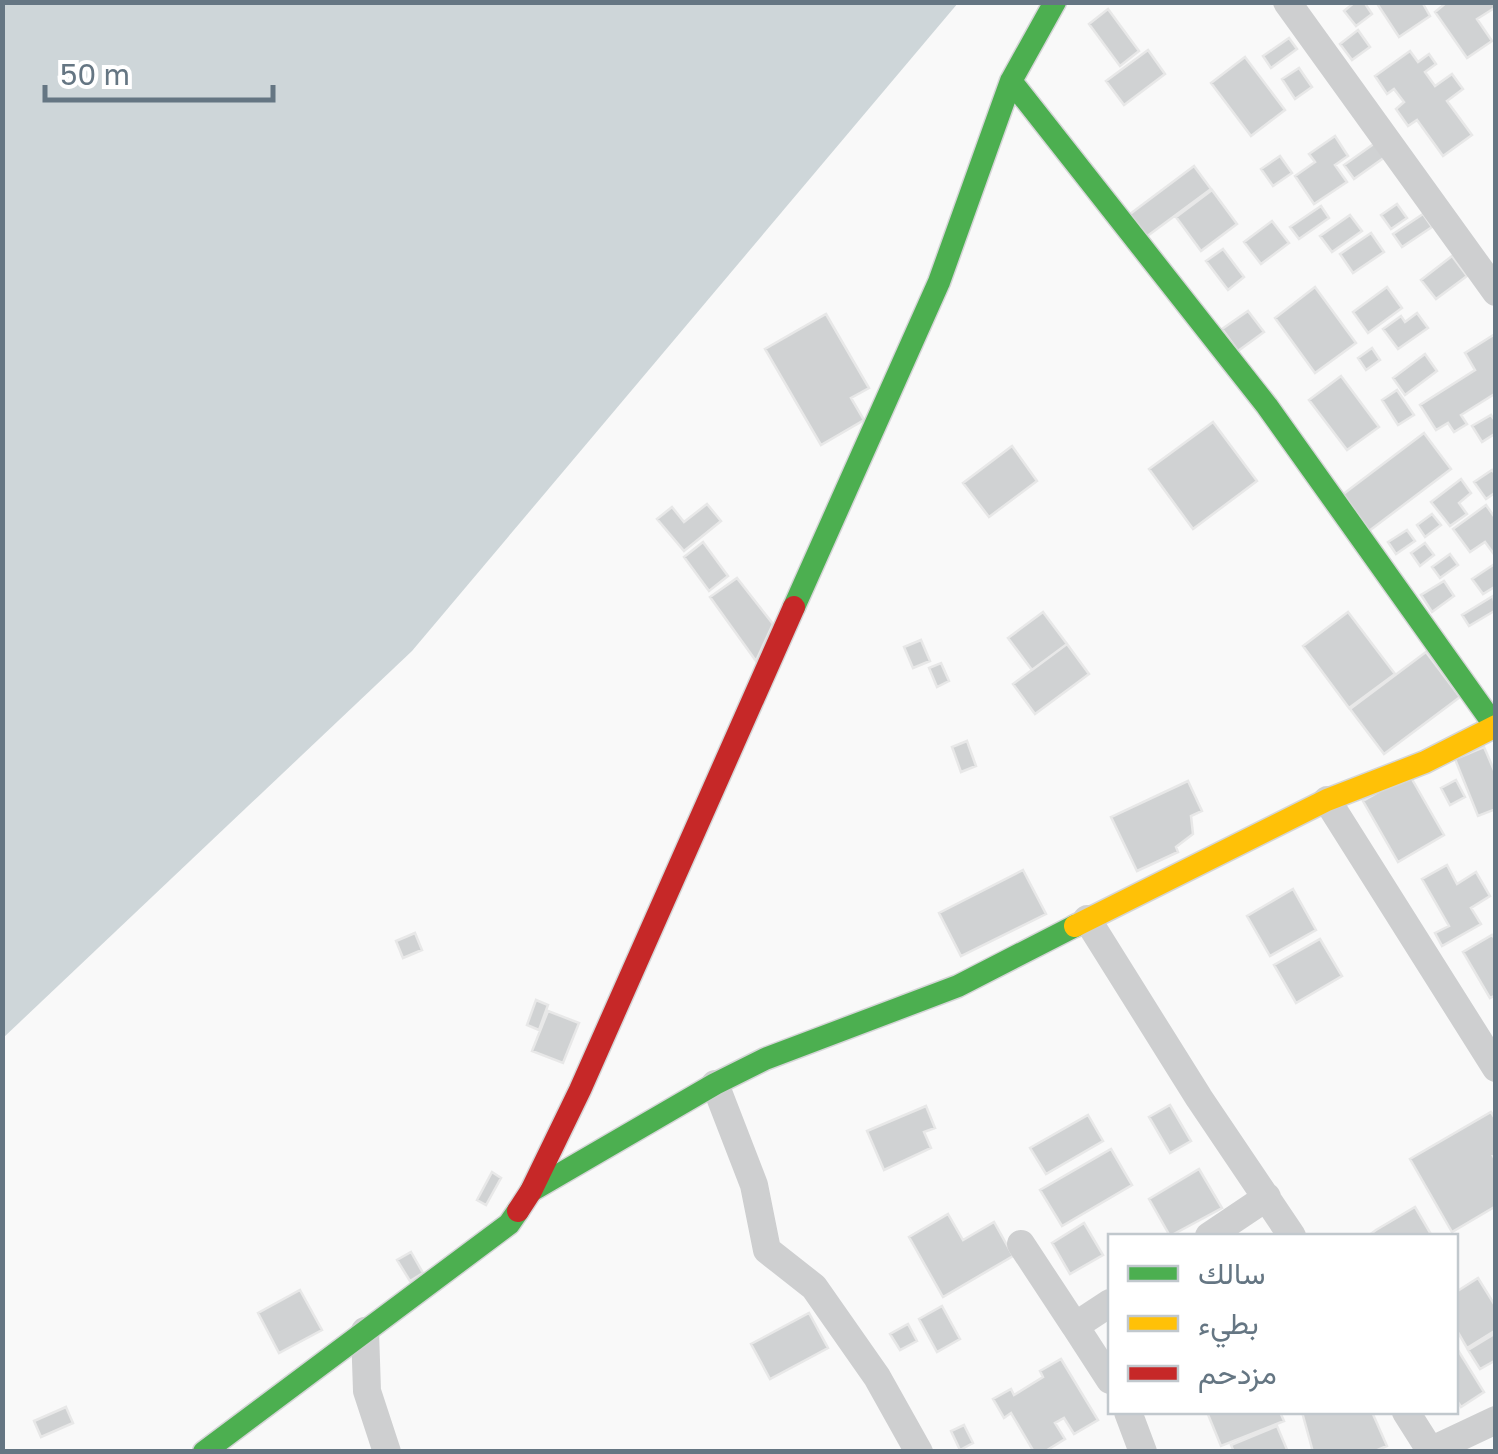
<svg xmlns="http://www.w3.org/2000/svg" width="1498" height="1454" viewBox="0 0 1498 1454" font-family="'Golos Text',Vazirmatn,sans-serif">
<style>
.water{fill:#ced6d9}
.building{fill:#d0d2d3;stroke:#e8e8e8;stroke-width:2.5}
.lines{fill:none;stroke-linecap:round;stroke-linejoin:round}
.fast-casing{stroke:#d5d6d7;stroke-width:25}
.slow-casing{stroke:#d5d6d7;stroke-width:25}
.jam-casing{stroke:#d5d6d7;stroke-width:25}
.street{stroke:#cecfd0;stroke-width:28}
.fast{stroke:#4caf50;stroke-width:22}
.slow{stroke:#ffc107;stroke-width:22}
.jam{stroke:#c62828;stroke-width:22}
</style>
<rect width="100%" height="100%" fill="#f9f9f9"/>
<path class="water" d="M3,2L958,3L412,651L3,1038Z"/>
<path class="building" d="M1355,2H1364L1372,14L1356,26L1344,11Z
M1376,2H1422L1430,16L1399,37Z
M1447,2H1492L1496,7L1477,19L1492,41L1467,58L1435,12Z
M1108,9L1139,51L1120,66L1089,24Z
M1358,30L1370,47L1352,60L1340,44Z
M1289,38L1297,49L1271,68L1263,56Z
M1148,50L1165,74L1124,105L1106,81Z
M1410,51L1418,62L1429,54L1436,64L1425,72L1435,86L1452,74L1463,89L1447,101L1472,135L1443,156L1417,120L1408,126L1396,109L1404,102L1394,89L1387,94L1375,76Z
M1245,57L1285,110L1251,136L1211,83Z
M1299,68L1312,87L1295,99L1282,79Z
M1335,136L1348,156L1335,165L1347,182L1314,204L1295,176L1315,162L1309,154Z
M1375,143L1385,157L1354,179L1344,165Z
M1280,156L1292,173L1273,186L1261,169Z
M1194,166L1211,189L1142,240L1126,217Z
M1212,190L1237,224L1201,251L1176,217Z
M1397,204L1407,218L1391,229L1381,215Z
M1321,206L1329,218L1299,239L1290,227Z
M1423,214L1432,227L1402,247L1393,234Z
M1350,215L1362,231L1332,252L1320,236Z
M1272,221L1289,243L1261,264L1244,242Z
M1371,233L1384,252L1353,273L1340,254Z
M1223,249L1244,277L1228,290L1206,261Z
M1452,256L1467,276L1436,299L1421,280Z
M1315,287L1356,343L1315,373L1275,318Z
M1387,287L1402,308L1368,333L1353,312Z
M1248,311L1264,332L1238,351L1222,329Z
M1417,313L1428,328L1398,349L1383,329L1401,316L1405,322Z
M826,314L869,388L851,398L864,420L821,445L765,349Z
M1495,334L1496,393L1461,415L1467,424L1454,432L1448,423L1436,430L1420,405L1475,370L1465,353Z
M1372,348L1380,360L1366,370L1358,358Z
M1425,354L1437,371L1405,395L1393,378Z
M1341,376L1379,427L1347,450L1309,400Z
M1397,390L1414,415L1398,425L1382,400Z
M1491,415L1496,422V433L1482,442L1472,426Z
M1213,422L1257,481L1193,529L1149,469Z
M1424,433L1451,469L1369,531L1342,495Z
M1012,446L1037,481L989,517L963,483Z
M1492,470L1496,475V492L1486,499L1474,482Z
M1461,479L1471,493L1459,503L1467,514L1450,526L1431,502Z
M707,504L721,521L684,551L657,519L672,507L684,522Z
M1486,505L1496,519V557L1485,542L1470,552L1453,529Z
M1432,514L1441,525L1425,537L1417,525Z
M1407,530L1415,541L1396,554L1388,542Z
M703,542L728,576L709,591L684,557Z
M1425,543L1434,555L1420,566L1411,553Z
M1450,554L1458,565L1440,578L1432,567Z
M1496,563V586L1483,594L1472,579Z
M737,578L773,624L756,661L710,597Z
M1444,581L1454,596L1432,612L1421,595Z
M1493,596L1496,610L1469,626L1462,615Z
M1043,612L1067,644L1032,670L1008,638Z
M1348,612L1395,674L1349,708L1303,646Z
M921,640L930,661L913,668L904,647Z
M1067,644L1089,674L1035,714L1013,684Z
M1426,652L1460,697L1384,754L1350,709Z
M941,663L949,681L937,687L929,668Z
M967,741L976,766L961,772L952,747Z
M1484,747L1496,775V809L1478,816L1455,759Z
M1409,774L1444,835L1398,862L1363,801Z
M1456,780L1465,797L1450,805L1441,788Z
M1188,781L1202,811L1191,816L1193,834L1176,847L1178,852L1137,871L1111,817Z
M1447,865L1457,884L1476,872L1490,896L1471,908L1481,924L1442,946L1435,933L1449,926L1422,879Z
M1023,870L1046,914L961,956L939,913Z
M1293,889L1316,930L1270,956L1247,916Z
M415,933L422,950L403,958L396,941Z
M1492,935L1496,940V995L1490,998L1463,952Z
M1320,939L1342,976L1296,1003L1274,965Z
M536,1000L548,1005L539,1030L527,1025Z
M548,1011L579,1023L563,1063L532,1051Z
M1170,1105L1191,1141L1170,1153L1149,1117Z
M926,1106L935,1128L924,1132L931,1148L884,1170L867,1131Z
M1491,1112L1496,1120V1155L1493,1156L1496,1161V1206L1452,1232L1410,1159Z
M1088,1115L1103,1141L1046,1174L1030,1148Z
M1111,1149L1132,1185L1062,1226L1040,1190Z
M1199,1169L1222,1208L1170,1236L1149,1199Z
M492,1172L501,1178L486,1205L477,1200Z
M1415,1207L1432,1236H1368L1376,1230Z
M948,1214L963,1240L994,1222L1013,1256L943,1297L909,1237Z
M1084,1223L1103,1255L1070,1274L1052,1243Z
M411,1252L423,1273L410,1281L397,1260Z
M1478,1278L1496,1307V1330L1467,1348L1456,1329V1292Z
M300,1290L322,1330L279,1353L258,1313Z
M942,1306L960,1339L937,1352L919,1319Z
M809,1313L828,1348L770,1379L751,1344Z
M908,1324L917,1341L900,1350L890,1334Z
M1496,1333V1360L1480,1369L1468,1350Z
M1456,1347L1484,1392L1461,1407L1456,1399Z
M1061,1359L1098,1420L1074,1434L1064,1418L1055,1423L1065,1439L1044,1452H1034L1011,1413L1004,1418L993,1399L1011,1389L1014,1395L1043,1377L1040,1371Z
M66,1407L73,1423L41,1437L34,1421Z
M1207,1412H1280L1284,1421L1221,1446Z
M1302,1412H1372L1387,1446L1373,1452H1313Z
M964,1425L973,1443L960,1450L951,1431Z
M1277,1426L1288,1452H1234L1231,1445Z"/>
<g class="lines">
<g class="fast-casing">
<path id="fast" d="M1011,81L1267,406L1495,726
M794,607L939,282L1011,81L1055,2
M531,1191L715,1084L765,1059L958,986L1075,926
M204,1452L509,1224L518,1211"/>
</g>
<g class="slow-casing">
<path id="slow" d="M1075,926L1327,800L1425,762L1496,726"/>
</g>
<g class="jam-casing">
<path id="jam" d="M518,1211L531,1191L580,1090L794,607"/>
</g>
<path class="street" d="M1287,2L1496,292
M1327,800L1496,1068
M1087,919L1199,1098L1292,1236
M715,1084L754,1185L767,1250L814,1287L877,1377L919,1452
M1209,1236L1267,1197
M1021,1244L1075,1326
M1110,1303L1075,1326L1110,1380
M365,1331L367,1391L387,1452
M1128,1412L1143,1452
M1406,1412L1430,1450
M1428,1452L1496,1420"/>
<use href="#fast" class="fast"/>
<use href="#slow" class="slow"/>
<use href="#jam" class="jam"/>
</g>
<rect width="1498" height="1454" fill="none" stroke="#657683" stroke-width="10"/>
<rect x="1108" y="1234" width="350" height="180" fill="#ffffff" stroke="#c1c8cd" stroke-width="2.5"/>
<rect x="1128" y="1266" width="50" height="15" fill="#4caf50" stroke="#c1c8cd" stroke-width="2.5"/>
<text x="1198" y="1284" font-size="30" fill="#657683">سالك</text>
<rect x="1128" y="1316" width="50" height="15" fill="#ffc107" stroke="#c1c8cd" stroke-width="2.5"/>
<text x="1198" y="1334" font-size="30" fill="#657683">بطيء</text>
<rect x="1128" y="1366" width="50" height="15" fill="#c62828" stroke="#c1c8cd" stroke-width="2.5"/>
<text x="1198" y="1384" font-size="30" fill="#657683">مزدحم</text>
<path d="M45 85v15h228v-15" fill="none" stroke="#657683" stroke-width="5"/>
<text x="60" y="85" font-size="30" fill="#657683" stroke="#ffffff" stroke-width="8" paint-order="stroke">50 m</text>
</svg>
